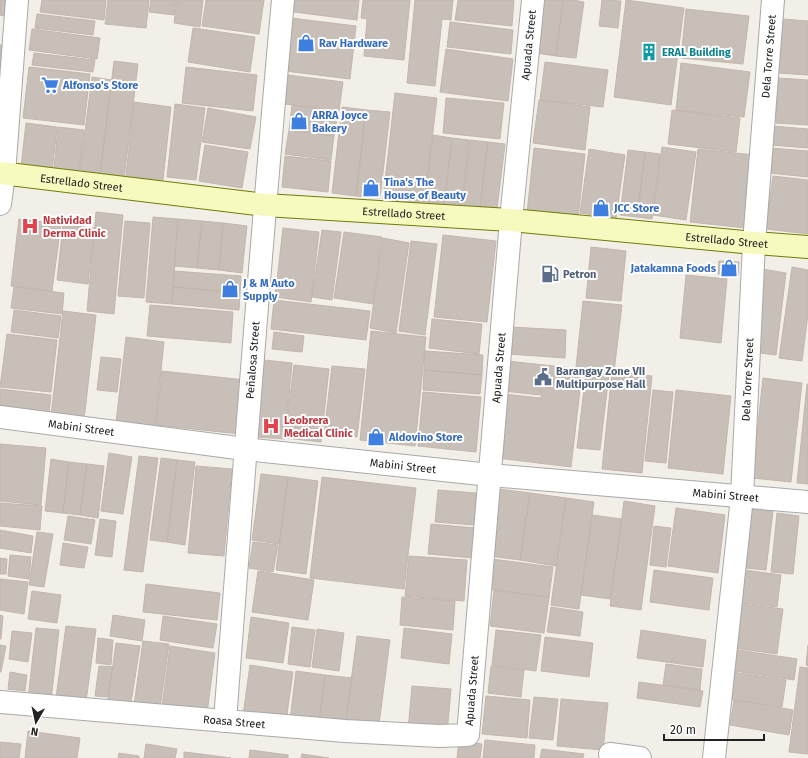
<svg xmlns="http://www.w3.org/2000/svg" width="808" height="758" viewBox="0 0 808 758" font-family="'Fira Sans',sans-serif">
<style>
.building{fill:#c7bfb8;stroke:#c4b6ab}
.lines{fill:none;stroke-linecap:round;stroke-linejoin:round}
.street-casing{stroke:#a9a9a9;stroke-width:24}
.secondary-casing{stroke:#707d05;stroke-width:24}
.street{stroke:#fff;stroke-width:22}
.secondary{stroke:#f7fabf;stroke-width:22}
.labels{text-anchor:middle;dominant-baseline:central;stroke-width:4;stroke-linejoin:round;paint-order:stroke}
.shop-label{font-size:11px;font-weight:bold;fill:#366cbe;stroke:#fff;text-anchor:start}
.street-label{font-size:11px;fill:#222;stroke:#fff}
.culture-label{font-size:11px;font-weight:bold;fill:#0d838f;stroke:#fff;text-anchor:start}
.health-label{font-size:11px;font-weight:bold;fill:#be3a42;stroke:#fff;text-anchor:start}
.service-label{font-size:11px;font-weight:bold;fill:#4e5e75;stroke:#fff;text-anchor:start}
</style>
<rect width="100%" height="100%" fill="#f2efe9"/>
<path class="building" d="M0,0H11L8,17L0,15Z
M42,0H106L104,20L40,12Z
M108,0H149L146,28L105,24Z
M151,0H176L174,15L149,12Z
M177,0H203L200,27L174,23Z
M206,0H264L259,34L202,26Z
M295,0H359L357,20L294,12Z
M363,0H410L404,60L364,56L367,19L361,18Z
M415,0H453L451,20L442,19L435,86L407,83Z
M458,0H514L512,26L455,20Z
M543,0H563L556,56L536,53Z
M563,0H573L584,2L576,58L556,56Z
M602,0L621,1L618,28L599,26Z
M626,0L684,8L671,105L614,97Z
M686,9L749,16L743,64L681,58Z
M37,14L95,21L93,35L35,28Z
M291,18L356,26L350,79L285,71Z
M783,19L808,21V75L778,73Z
M450,22L513,30L511,54L447,47Z
M193,28L255,37L250,72L188,62Z
M32,29L100,38L97,59L29,50Z
M0,45H5L0,85Z
M446,49L513,59L508,101L440,92Z
M34,53L95,60L93,72L32,65Z
M114,61L138,64L124,179L100,176Z
M545,62L608,70L603,107L540,100Z
M681,63L750,72L744,117L676,110Z
M29,67L90,74L84,125L23,118Z
M186,67L257,75L253,111L182,103Z
M288,75L343,82L339,111L285,104Z
M92,77L112,80L100,173L80,170Z
M778,78L808,80V125L776,123Z
M395,93L437,98L424,204L383,199Z
M446,98L504,103L500,139L443,133Z
M539,100L590,107L585,150L533,143Z
M134,102L171,107L163,180L126,176Z
M175,104L205,108L196,180L167,177Z
M292,105L338,112L334,136L289,130Z
M342,107L366,110L356,196L332,193Z
M208,108L256,117L250,149L202,142Z
M366,110L390,112L380,198L356,196Z
M672,110L740,118L736,152L668,144Z
M26,123L57,127L52,171L21,167Z
M772,126L808,129V148L771,145Z
M58,127L84,130L79,172L54,169Z
M289,130L334,136L331,160L285,154Z
M433,135L452,138L444,204L425,202Z
M452,138L469,140L461,207L444,204Z
M470,140L488,142L480,207L462,205Z
M488,142L505,144L497,209L480,207Z
M205,145L248,152L242,188L199,181Z
M662,147L696,152L686,220L653,215Z
M534,148L585,154L578,218L527,213Z
M771,148L808,151V177L769,173Z
M589,149L625,155L616,218L580,213Z
M698,149L754,155L746,228L690,222Z
M628,150L645,152L637,217L620,215Z
M645,152L660,154L652,219L637,217Z
M285,156L331,161L328,192L282,187Z
M773,176L808,180V234L766,229Z
M96,212L123,215L114,314L87,311Z
M153,217L178,219L172,304L146,302Z
M19,219L61,224L52,291L11,286Z
M178,219L202,221L197,268L174,266Z
M125,221L150,223L144,298L118,296Z
M202,221L223,223L219,270L197,268Z
M223,223L247,226L242,273L219,270Z
M63,225L94,228L88,284L57,280Z
M283,228L319,232L311,302L275,297Z
M322,230L341,232L332,300L312,297Z
M344,232L382,237L373,304L334,298Z
M443,235L496,241L487,322L434,317Z
M383,238L409,243L396,333L370,328Z
M411,241L437,244L425,335L399,331Z
M591,247L626,251L621,301L586,298Z
M719,261L739,262L738,276L718,274Z
M792,267L808,270V314L802,361L779,358Z
M762,269L786,273L776,355L751,352Z
M174,271L241,276L240,293L173,287Z
M686,275L727,279L721,343L680,338Z
M14,287L64,293L62,314L11,308Z
M173,287L240,293L239,310L172,304Z
M274,300L370,311L366,340L271,329Z
M583,301L622,305L614,372L576,367Z
M150,305L233,312L231,343L147,336Z
M14,310L61,316L58,338L11,332Z
M63,311L96,315L84,420L51,416Z
M432,319L482,324L479,354L429,348Z
M510,327L566,330L565,358L508,354Z
M371,331L426,337L415,446L360,440Z
M274,332L304,336L302,352L272,349Z
M7,334L57,340L51,392L0,387Z
M126,337L164,342L155,427L116,422Z
M425,351L483,355L482,375L424,370Z
M101,357L121,359L117,392L97,390Z
M264,360L292,363L285,439L257,437Z
M507,361L581,369L579,388L541,385L540,395L503,391Z
M294,365L329,369L321,442L285,438Z
M332,366L365,369L357,437L324,434Z
M424,370L482,375L480,394L423,390Z
M162,371L245,380L240,434L156,425Z
M586,372L609,374L600,450L577,448Z
M612,372L652,376L642,473L602,469Z
M763,378L802,383L791,482L752,478Z
M807,384H808V484L797,483Z
M542,386L580,390L571,467L497,458L504,394L541,398Z
M0,389L51,395L48,421L0,416Z
M653,390L673,392L666,463L645,461Z
M676,390L731,396L723,474L668,468Z
M423,392L481,397L476,452L418,446Z
M0,444L46,448L41,505L0,501Z
M109,453L132,457L123,514L101,511Z
M139,456L158,458L143,572L124,570Z
M161,458L177,460L167,542L150,540Z
M51,459L69,462L63,513L45,511Z
M177,460L195,462L185,545L167,542Z
M69,462L87,464L80,515L63,513Z
M87,464L104,466L98,518L80,515Z
M196,466L232,469L224,556L188,553Z
M261,474L288,477L279,544L252,540Z
M288,477L318,481L306,574L276,570Z
M322,477L416,488L404,589L310,578Z
M499,489L530,493L520,560L490,556Z
M438,490L476,493L474,525L435,522Z
M530,493L566,498L556,566L520,560Z
M566,498L594,502L579,609L551,605Z
M624,501L655,506L641,610L610,606Z
M0,503L42,506L40,530L0,526Z
M676,508L725,515L718,573L668,566Z
M752,509L773,511L766,570L745,568Z
M777,513L799,516L793,574L771,572Z
M592,515L622,519L610,599L581,595Z
M68,516L95,520L91,544L64,540Z
M100,519L116,521L112,557L95,555Z
M431,524L475,528L473,558L428,554Z
M654,526L671,528L666,567L650,565Z
M0,530L33,536L31,553L0,548Z
M37,532L53,534L44,587L29,585Z
M253,542L278,545L273,572L249,568Z
M63,543L88,547L84,568L60,565Z
M10,555L31,557L29,579L8,576Z
M409,556L467,560L464,601L405,596Z
M0,558L7,559L6,574H0Z
M492,559L553,567L549,597L488,589Z
M654,570L713,578L709,610L650,602Z
M745,570L781,575L777,607L741,603Z
M258,571L314,580L308,620L252,612Z
M0,579L28,582L24,614L0,610Z
M146,584L220,593L217,620L143,612Z
M494,590L549,597L544,633L490,626Z
M32,591L61,595L57,623L28,619Z
M402,597L455,601L453,630L400,625Z
M740,604L783,609L777,654L735,648Z
M551,607L583,612L580,636L547,632Z
M0,615L3,616L1,639H0Z
M113,615L145,620L142,641L110,636Z
M163,616L217,624L213,648L160,640Z
M251,617L289,623L283,663L246,658Z
M66,626L96,629L86,701L56,697Z
M292,627L315,630L310,667L288,664Z
M36,628L59,630L51,701L28,699Z
M404,628L452,634L449,664L401,658Z
M317,629L344,633L339,671L312,667Z
M496,630L541,635L536,671L492,665Z
M641,630L706,640L703,667L637,658Z
M12,631L32,633L28,662L9,659Z
M357,636L390,640L378,732L345,727Z
M545,637L593,643L589,677L541,671Z
M98,638L113,640L111,665L96,663Z
M143,641L169,644L160,708L134,705Z
M116,643L140,646L130,709L107,706Z
M0,645L6,646L1,672H0Z
M808,645V666L806,665Z
M170,646L215,653L207,713L162,707Z
M732,649L797,659L794,680L728,670Z
M666,664L702,669L700,690L663,685Z
M250,665L293,672L286,721L243,715Z
M99,666L113,667L108,697L95,696Z
M491,666L524,670L521,697L488,693Z
M800,667L808,668V754L789,752Z
M296,671L325,675L319,723L290,720Z
M10,672L27,675L25,691L8,689Z
M732,672L786,680L782,707L729,699Z
M325,675L352,678L345,727L319,723Z
M639,682L703,691L700,707L637,698Z
M412,686L451,689L447,734L408,731Z
M486,696L530,700L527,738L482,734Z
M534,697L558,699L553,740L529,738Z
M561,699L608,703L603,750L557,746Z
M734,700L793,710L789,735L730,725Z
M28,731L80,738L77,758H25Z
M485,740L535,745L534,758H483Z
M459,741L482,744L480,758H457Z
M0,742L21,744L19,758H0Z
M146,744L177,749L175,758H144Z
M542,749L584,754L583,758H540Z
M250,750L288,755V758H249Z
M184,752L201,754V758H184Z
M119,753L139,756V758H118Z
M201,754L231,758H201Z
M302,754L329,758H301Z"/>
<g class="lines">
<g class="street-casing">
<g id="street">
<path d="M0,204L4,174L17,0"/>
<path id="s1" d="M0,417L245,449L490,475L808,502"/>
<path id="s2" d="M0,702L345,731L439,736L468,735L511,220L533,0"/>
<path id="s3" d="M225,721C243,481 261,240 283,0"/>
<path d="M610,754L640,758"/>
<path id="s4" d="M714,758L742,497L754,243L773,0"/>
</g>
</g>
<g class="secondary-casing">
<g id="secondary">
<path id="s5" d="M0,173L265,205L511,220L754,243L808,247"/>
</g>
</g>
<use href="#street" class="street"/>
<use href="#secondary" class="secondary"/>
</g>
<defs>
<g id="shop-bare" transform="scale(1.38)"><path d="M-5-2.5h2.3a2.7 3.5 0 0 1 5.4 0H5L5.5 6h-11ZM-1.5-2.5h3a1.5 2.3 0 0 0-3 0Z" fill="#3f7fe0" stroke="#fff" stroke-width="2.5" paint-order="stroke"/></g>
<g id="building-bare" transform="scale(1.38)"><path d="M-4-6H4V6H1V3H-1V6H-4ZM-2.5-4.3h1.7v1.8h-1.7ZM.8-4.3h1.7v1.8H.8ZM-2.5-1h1.7V.8h-1.7ZM.8-1h1.7V.8H.8Z" fill="#0f9aa8" stroke="#fff" stroke-width="2.5" paint-order="stroke"/></g>
<g id="supermarket-bare" transform="scale(1.38)"><path d="M-6-5.5h2.5l.6 2H6L4.5 2H-2.5L-4.4-4H-6ZM-1.5 3.2a1.3 1.3 0 1 0 .1 0ZM3 3.2a1.3 1.3 0 1 0 .1 0Z" fill="#3f7fe0" stroke="#fff" stroke-width="2.5" paint-order="stroke"/></g>
<g id="hospital-bare" transform="scale(1.38)"><path d="M-5-5h3v3.5h4V-5h3V5h-3V1.5h-4V5h-3Z" fill="#e0444e" stroke="#fff" stroke-width="2.5" paint-order="stroke"/></g>
<g id="fuel-bare" transform="scale(1.38)"><path d="M-5.5-6h7V0h2V4h1.3V-2.5L3-4.5l.8-.8L6-3V5H2.5V1h-1V6h-7ZM-4.2-4.7v3.2H.2V-4.7Z" fill="#5c6f8a" stroke="#fff" stroke-width="2.5" paint-order="stroke"/></g>
<g id="civic-bare" transform="scale(1.38)"><path d="M-.6-6.5H3V-4.5H.6V-3L4-1V1h2V6H-6V1h2V-1L-.6-3ZM-1.2 2.5V6h2.4V2.5Z" fill="#5c6f8a" stroke="#fff" stroke-width="2.5" paint-order="stroke"/></g>
</defs>
<g fill-rule="evenodd">
<use href="#shop-bare" x="306" y="43"/>
<use href="#building-bare" x="649" y="52"/>
<use href="#supermarket-bare" x="50" y="85"/>
<use href="#shop-bare" x="299" y="121"/>
<use href="#shop-bare" x="371" y="188"/>
<use href="#shop-bare" x="601" y="208"/>
<use href="#hospital-bare" x="30" y="226"/>
<use href="#shop-bare" x="729" y="268"/>
<use href="#fuel-bare" x="550" y="274"/>
<use href="#shop-bare" x="230" y="289"/>
<use href="#civic-bare" x="543" y="377"/>
<use href="#hospital-bare" x="271" y="426"/>
<use href="#shop-bare" x="376" y="437"/>
</g>
<g class="labels">
<g class="shop-label">
<text x="319" y="43">Rav Hardware</text>
<text x="63" y="85">Alfonso's Store</text>
<text x="312" y="115">ARRA Joyce<tspan x="312" dy="13">Bakery</tspan></text>
<text x="384" y="182">Tina's The<tspan x="384" dy="13">House of Beauty</tspan></text>
<text x="614" y="208">JCC Store</text>
<text x="716" y="268" text-anchor="end">Jatakamna Foods</text>
<text x="243" y="283">J &amp; M Auto<tspan x="243" dy="13">Supply</tspan></text>
<text x="389" y="437">Aldovino Store</text>
</g>
<g class="street-label">
<text stroke="none"><textPath href="#s2" startOffset="1162">Apuada Street</textPath></text>
<text stroke="none"><textPath href="#s4" startOffset="704">Dela Torre Street</textPath></text>
<text stroke="none"><textPath href="#s5" startOffset="82">Estrellado Street</textPath></text>
<text stroke="none"><textPath href="#s5" startOffset="406">Estrellado Street</textPath></text>
<text stroke="none"><textPath href="#s5" startOffset="730">Estrellado Street</textPath></text>
<text stroke="none"><textPath href="#s3" startOffset="362">Peñalosa Street</textPath></text>
<text stroke="none"><textPath href="#s2" startOffset="838">Apuada Street</textPath></text>
<text stroke="none"><textPath href="#s4" startOffset="380">Dela Torre Street</textPath></text>
<text stroke="none"><textPath href="#s1" startOffset="82">Mabini Street</textPath></text>
<text stroke="none"><textPath href="#s1" startOffset="406">Mabini Street</textPath></text>
<text stroke="none"><textPath href="#s1" startOffset="730">Mabini Street</textPath></text>
<text stroke="none"><textPath href="#s2" startOffset="514">Apuada Street</textPath></text>
<text stroke="none"><textPath href="#s2" startOffset="235">Roasa Street</textPath></text>
</g>
<g class="culture-label">
<text x="662" y="52">ERAL Building</text>
</g>
<g class="health-label">
<text x="43" y="220">Natividad<tspan x="43" dy="13">Derma Clinic</tspan></text>
<text x="284" y="420">Leobrera<tspan x="284" dy="13">Medical Clinic</tspan></text>
</g>
<g class="service-label">
<text x="563" y="274">Petron</text>
<text x="556" y="371">Barangay Zone VII<tspan x="556" dy="13">Multipurpose Hall</tspan></text>
</g>
</g>
<g transform="translate(36 722) rotate(189)" stroke="#ffffff" stroke-width="3" paint-order="stroke">
<path d="M0-3L7 15L0 10L-7 15Z" fill="#222222"/>
<text y="-6" font-size="11" font-weight="bold" text-anchor="middle" fill="#222222">N</text>
</g>
<path d="M664 734v6h100v-6" fill="none" stroke="#222222" stroke-width="2"/>
<text x="670" y="734" font-size="12" fill="#222222" stroke="#ffffff" stroke-width="3" paint-order="stroke">20 m</text>
</svg>
